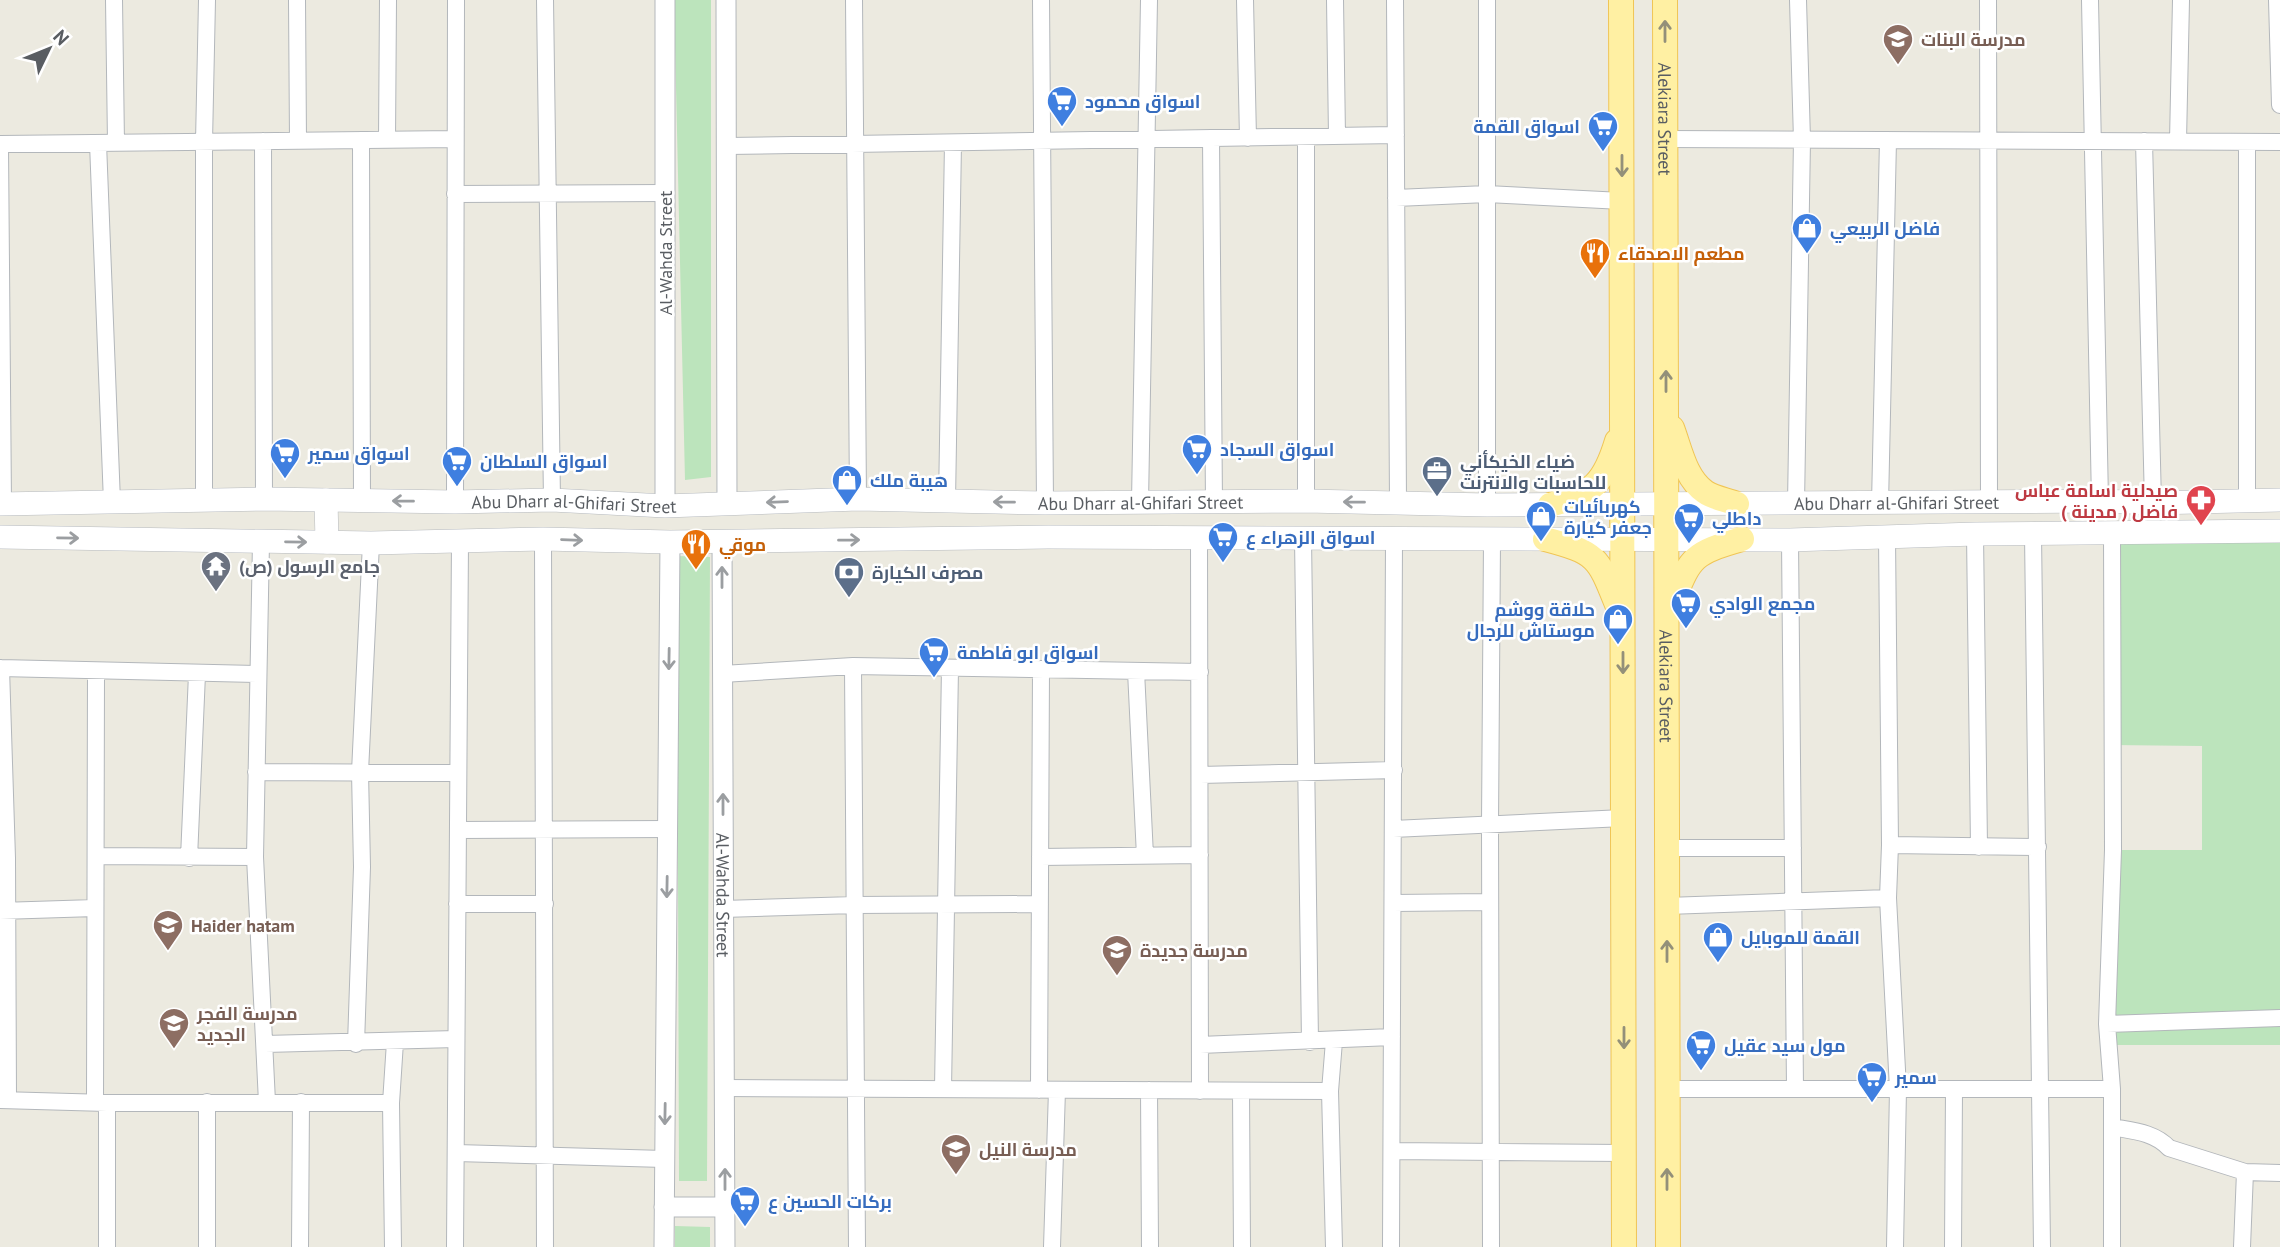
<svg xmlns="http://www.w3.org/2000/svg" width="2280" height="1247" viewBox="0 0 2280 1247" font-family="'PT Sans',Cairo,sans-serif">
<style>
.green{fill:#bce4bc}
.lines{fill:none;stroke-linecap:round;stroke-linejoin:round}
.minor-casing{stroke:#b3b7bb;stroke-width:18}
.tertiary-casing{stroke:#b3b7bb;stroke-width:21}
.secondary-casing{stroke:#b6babf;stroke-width:24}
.primary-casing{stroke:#f0c555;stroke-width:26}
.minor{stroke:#fff;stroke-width:16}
.tertiary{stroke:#fff;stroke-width:19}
.secondary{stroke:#fff;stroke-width:23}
.primary{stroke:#fff0a3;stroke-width:24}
.oneway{stroke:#939079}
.oneway2{stroke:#9b9ea1}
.labels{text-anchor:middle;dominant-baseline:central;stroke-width:5;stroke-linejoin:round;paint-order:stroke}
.education-label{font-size:18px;font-weight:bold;fill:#785e54;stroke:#fff;text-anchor:start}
.shop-label{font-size:18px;font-weight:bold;fill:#366cbe;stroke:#fff;text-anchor:start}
.street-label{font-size:18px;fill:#595d62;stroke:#fff}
.food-label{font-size:18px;font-weight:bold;fill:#c56008;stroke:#fff;text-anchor:start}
.service-label{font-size:18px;font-weight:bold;fill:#4e5e75;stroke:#fff;text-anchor:start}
.health-label{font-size:18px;font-weight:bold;fill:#be3a42;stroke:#fff;text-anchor:end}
.worship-label{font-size:18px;font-weight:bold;fill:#5b616d;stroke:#fff;text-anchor:start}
</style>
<rect width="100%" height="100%" fill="#eceae0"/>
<path class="green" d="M674,0H711V477L685,480Z
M2111,539H2280V1045H2113V850H2202V746L2111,745Z
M677,556L710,557L707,1181H679Z
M675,1226L710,1227V1247H675Z"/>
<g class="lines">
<g class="minor-casing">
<path id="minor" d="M114,0L116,143
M297,0L298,141
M545,0L552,500
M854,0L858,499
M1041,0L1045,503
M1245,0L1248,138
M1335,0L1337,136
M1395,0L1398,503
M1988,0L1989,502
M2090,0L2100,501
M2277,0L2280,105
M1306,137V501
M1211,138L1214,503
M1665,139L2280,142
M361,140L362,501
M387,140L388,0
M263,141L264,499
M2144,141L2153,503
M2178,141L2181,0
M2247,142V501
M98,143L112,502
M0,144L455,139
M727,146L1396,135
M0,147L3,504
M455,194L665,193
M1396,198L1487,194L1622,201
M204,499V142L207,0
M947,501L953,143
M455,502L456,0
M1140,502L1149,0
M1796,504L1802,140L1798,0
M1880,504L1888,140
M1487,505V0
M2112,533L2113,850L2107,1024L2112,1089V1247
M1975,534L1979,847
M2033,534L2042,1247
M1887,537L1890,845L1888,898L1898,1089L1895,1247
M1303,538L1310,1042
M543,539L545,1247
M1199,539L1200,1091
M1790,540L1795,1089
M261,542L255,857L267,1102
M853,666L857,1247
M0,668L257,674
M1,668L7,858L8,1100
M1136,671L1145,856
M722,674L853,666L1200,672
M256,772L458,773
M1200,775L1394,770
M1393,829L1623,818
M458,830L668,829
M1890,845L2038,847
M1667,848H1793
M96,856L255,857
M1040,857L1200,855
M189,858L197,674
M1393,903L1490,902
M457,904H545
M1667,906L1888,898
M723,909L855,905L1040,904
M0,911L95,908
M2107,1024L2280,1018
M265,1044L456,1039
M356,1044L362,867L360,772L371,543
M1200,1045L1392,1037
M724,1088L1330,1091
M943,1089L950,668
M1667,1089H2112
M1039,1090L1041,669
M1149,1090L1150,1247
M1241,1091L1242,1247
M0,1100L107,1103H391
M95,1103L96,672
M107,1103V1247
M2112,1127C2133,1131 2154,1132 2169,1148L2245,1172L2280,1173
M1392,1151L1624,1153
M456,1153L664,1159
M207,1247V1102
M300,1247L301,1102
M393,1247L391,1103L395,1042
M455,1247L460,541
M1052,1247L1057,1090
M1334,1247L1330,1091L1334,1041
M1391,1247L1394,539
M1491,1247L1490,825L1492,540
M1953,1247L1954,1089
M2242,1247L2245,1172"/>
</g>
<g class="tertiary-casing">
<g id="tertiary">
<path d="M665,0V506"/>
<path d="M726,0L727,504"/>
<path id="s1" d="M722,541L725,1247"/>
<path d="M664,1207H725"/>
<path d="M664,1247L670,542"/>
</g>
</g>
<g class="secondary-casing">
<g id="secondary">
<path d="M326,500L327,542"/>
<path id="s2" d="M0,504L264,499L455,502L552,500L665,506L858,499L1045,503L1306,501L1487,505L2100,501L2153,503L2280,500"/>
<path d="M0,537L371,543L543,539L670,542L1048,537L1790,540L1975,534L2280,531"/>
</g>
</g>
<g class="primary-casing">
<g id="primary">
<path d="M1621,0L1624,1247"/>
<path id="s3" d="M1665,0L1668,1247"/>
<path d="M1672,428C1680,449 1685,478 1705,492C1713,498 1727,500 1737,504"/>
<path d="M1550,505C1593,493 1604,484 1617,441"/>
<path d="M1545,539C1598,553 1598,557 1618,607"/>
<path d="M1670,607C1691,558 1689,554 1742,539"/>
</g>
</g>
<use href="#minor" class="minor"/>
<use href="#tertiary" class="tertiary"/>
<use href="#secondary" class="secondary"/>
<use href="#primary" class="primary"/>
</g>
<defs><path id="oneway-shaft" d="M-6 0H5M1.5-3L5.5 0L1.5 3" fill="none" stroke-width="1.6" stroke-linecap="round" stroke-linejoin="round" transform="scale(1.75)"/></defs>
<g class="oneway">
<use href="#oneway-shaft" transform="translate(1665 31) rotate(-90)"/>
<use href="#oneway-shaft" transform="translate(1622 166) rotate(90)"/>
<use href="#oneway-shaft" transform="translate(1666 381) rotate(-90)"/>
<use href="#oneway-shaft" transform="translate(1623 663) rotate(90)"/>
<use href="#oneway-shaft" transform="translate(1667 951) rotate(-90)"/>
<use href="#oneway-shaft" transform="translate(1624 1038) rotate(90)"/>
<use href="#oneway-shaft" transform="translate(1667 1179) rotate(-90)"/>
</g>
<g class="oneway2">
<use href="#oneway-shaft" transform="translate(403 501) rotate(-179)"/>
<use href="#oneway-shaft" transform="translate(777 502) rotate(178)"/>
<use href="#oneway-shaft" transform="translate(1004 502) rotate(-179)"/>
<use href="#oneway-shaft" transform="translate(1354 502) rotate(-179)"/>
<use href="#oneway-shaft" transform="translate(68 538) rotate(1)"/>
<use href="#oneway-shaft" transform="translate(572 540) rotate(2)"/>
<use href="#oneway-shaft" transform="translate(849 540) rotate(-1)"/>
<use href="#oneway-shaft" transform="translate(296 542) rotate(1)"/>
<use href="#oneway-shaft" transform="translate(722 577) rotate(-90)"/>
<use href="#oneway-shaft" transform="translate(669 659) rotate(91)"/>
<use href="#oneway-shaft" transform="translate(723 804) rotate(-90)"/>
<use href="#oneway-shaft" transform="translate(667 887) rotate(91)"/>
<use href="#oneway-shaft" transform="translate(665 1114) rotate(91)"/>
<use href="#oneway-shaft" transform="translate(725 1179) rotate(-90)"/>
</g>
<defs>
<g id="school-pin" transform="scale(1.575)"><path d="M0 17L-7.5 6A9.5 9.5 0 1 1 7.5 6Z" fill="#8d6e63" stroke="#fff"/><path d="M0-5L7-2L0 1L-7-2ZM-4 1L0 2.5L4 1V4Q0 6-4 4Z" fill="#fff"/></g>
<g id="supermarket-pin" transform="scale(1.575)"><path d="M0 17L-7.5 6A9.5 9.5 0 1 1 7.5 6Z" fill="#3f7fe0" stroke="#fff"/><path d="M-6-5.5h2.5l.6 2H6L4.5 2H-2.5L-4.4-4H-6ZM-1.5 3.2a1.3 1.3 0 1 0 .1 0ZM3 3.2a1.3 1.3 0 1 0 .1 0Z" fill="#fff"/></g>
<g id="shop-pin" transform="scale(1.575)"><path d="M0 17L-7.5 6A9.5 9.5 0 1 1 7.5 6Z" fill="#3f7fe0" stroke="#fff"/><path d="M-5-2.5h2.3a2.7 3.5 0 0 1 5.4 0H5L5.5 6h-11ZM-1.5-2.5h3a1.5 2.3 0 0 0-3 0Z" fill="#fff"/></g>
<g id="restaurant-pin" transform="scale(1.575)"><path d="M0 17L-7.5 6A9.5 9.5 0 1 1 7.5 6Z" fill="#e8710a" stroke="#fff"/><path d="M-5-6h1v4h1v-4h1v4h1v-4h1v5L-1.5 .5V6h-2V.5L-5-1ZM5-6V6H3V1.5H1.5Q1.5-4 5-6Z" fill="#fff"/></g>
<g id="office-pin" transform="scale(1.575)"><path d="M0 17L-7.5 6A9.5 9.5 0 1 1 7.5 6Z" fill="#5c6f8a" stroke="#fff"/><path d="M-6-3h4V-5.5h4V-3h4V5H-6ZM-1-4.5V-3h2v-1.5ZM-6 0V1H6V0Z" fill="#fff"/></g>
<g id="pharmacy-pin" transform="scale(1.575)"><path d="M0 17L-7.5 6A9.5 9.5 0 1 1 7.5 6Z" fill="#e0444e" stroke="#fff"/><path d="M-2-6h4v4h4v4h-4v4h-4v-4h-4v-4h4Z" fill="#fff"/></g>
<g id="temple-pin" transform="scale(1.575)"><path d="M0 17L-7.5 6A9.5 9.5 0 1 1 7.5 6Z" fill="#6b7280" stroke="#fff"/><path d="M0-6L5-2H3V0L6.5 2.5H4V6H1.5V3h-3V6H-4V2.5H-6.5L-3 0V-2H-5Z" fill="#fff"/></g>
<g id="bank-pin" transform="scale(1.575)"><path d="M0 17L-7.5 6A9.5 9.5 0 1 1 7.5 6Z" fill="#5c6f8a" stroke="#fff"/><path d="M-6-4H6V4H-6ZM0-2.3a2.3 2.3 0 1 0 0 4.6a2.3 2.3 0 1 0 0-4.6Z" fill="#fff"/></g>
</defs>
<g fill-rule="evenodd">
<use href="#school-pin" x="1898" y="39"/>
<use href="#supermarket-pin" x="1062" y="101"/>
<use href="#supermarket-pin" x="1603" y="126"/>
<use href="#shop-pin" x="1807" y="228"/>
<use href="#restaurant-pin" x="1595" y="253"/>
<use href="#supermarket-pin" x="1197" y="449"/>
<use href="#supermarket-pin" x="285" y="453"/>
<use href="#supermarket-pin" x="457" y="461"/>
<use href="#office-pin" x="1437" y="471"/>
<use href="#shop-pin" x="847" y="480"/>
<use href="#pharmacy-pin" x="2201" y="500"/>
<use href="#shop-pin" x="1541" y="516"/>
<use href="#supermarket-pin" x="1689" y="518"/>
<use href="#supermarket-pin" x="1223" y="537"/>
<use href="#restaurant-pin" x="696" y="544"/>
<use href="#temple-pin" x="216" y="566"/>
<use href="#bank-pin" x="849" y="572"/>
<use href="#supermarket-pin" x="1686" y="603"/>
<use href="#shop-pin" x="1618" y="619"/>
<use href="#supermarket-pin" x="934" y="652"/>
<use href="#school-pin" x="168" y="925"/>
<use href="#shop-pin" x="1718" y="937"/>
<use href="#school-pin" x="1117" y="950"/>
<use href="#school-pin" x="174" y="1023"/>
<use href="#supermarket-pin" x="1701" y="1045"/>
<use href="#supermarket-pin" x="1872" y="1077"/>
<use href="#school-pin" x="956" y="1149"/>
<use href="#supermarket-pin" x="745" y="1201"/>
</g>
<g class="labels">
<g class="education-label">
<text x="1921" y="39">مدرسة البنات</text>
<text x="191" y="925">Haider hatam</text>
<text x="1140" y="950">مدرسة جديدة</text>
<text x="197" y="1013">مدرسة الفجر<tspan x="197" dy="21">الجديد</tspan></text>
<text x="979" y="1149">مدرسة النيل</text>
</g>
<g class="shop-label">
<text x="1085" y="101">اسواق محمود</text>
<text x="1580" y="126" text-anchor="end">اسواق القمة</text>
<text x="1830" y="228">فاضل الربيعي</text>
<text x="1220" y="449">اسواق السجاد</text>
<text x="308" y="453">اسواق سمير</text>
<text x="480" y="461">اسواق السلطان</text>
<text x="870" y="480">هيبة ملك</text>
<text x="1564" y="506">كهربائيات<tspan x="1564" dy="21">جعفر كيارة</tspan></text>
<text x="1712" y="518">داطلي</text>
<text x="1246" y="537">اسواق الزهراء ع</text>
<text x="1709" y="603">مجمع الوادي</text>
<text x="1595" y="609" text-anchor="end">حلاقة ووشم<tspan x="1595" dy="21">موستاش للرجال</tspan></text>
<text x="957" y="652">اسواق ابو فاطمة</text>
<text x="1741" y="937">القمة للموبايل</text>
<text x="1724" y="1045">مول سيد عقيل</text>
<text x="1895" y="1077">سمير</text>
<text x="768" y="1201">بركات الحسين ع</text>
</g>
<g class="street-label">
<text stroke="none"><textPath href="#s3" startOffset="119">Alekiara Street</textPath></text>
<text transform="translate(665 253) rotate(-90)">Al-Wahda Street</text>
<text stroke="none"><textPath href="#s2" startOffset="1141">Abu Dharr al-Ghifari Street</textPath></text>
<text stroke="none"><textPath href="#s2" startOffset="574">Abu Dharr al-Ghifari Street</textPath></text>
<text stroke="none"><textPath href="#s2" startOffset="1897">Abu Dharr al-Ghifari Street</textPath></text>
<text stroke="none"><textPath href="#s3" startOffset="686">Alekiara Street</textPath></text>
<text stroke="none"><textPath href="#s1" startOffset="354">Al-Wahda Street</textPath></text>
</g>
<g class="food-label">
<text x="1618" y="253">مطعم الاصدقاء</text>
<text x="719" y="544">موقي</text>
</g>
<g class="service-label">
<text x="1460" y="461">ضياء الخيكأني<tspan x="1460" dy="21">للحاسبات والانترنت</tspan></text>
<text x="872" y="572">مصرف الكيارة</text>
</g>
<g class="health-label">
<text x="2178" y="490">صيدلية اسامة عباس<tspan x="2178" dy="21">فاضل ( مدينة )</tspan></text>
</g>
<g class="worship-label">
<text x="239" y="566">جامع الرسول (ص)</text>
</g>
</g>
<g transform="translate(49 49) rotate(47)" stroke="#ffffff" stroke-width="5" paint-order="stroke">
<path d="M0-5L12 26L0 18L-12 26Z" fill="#595d62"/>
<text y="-10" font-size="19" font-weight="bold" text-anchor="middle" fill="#595d62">N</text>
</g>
</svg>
